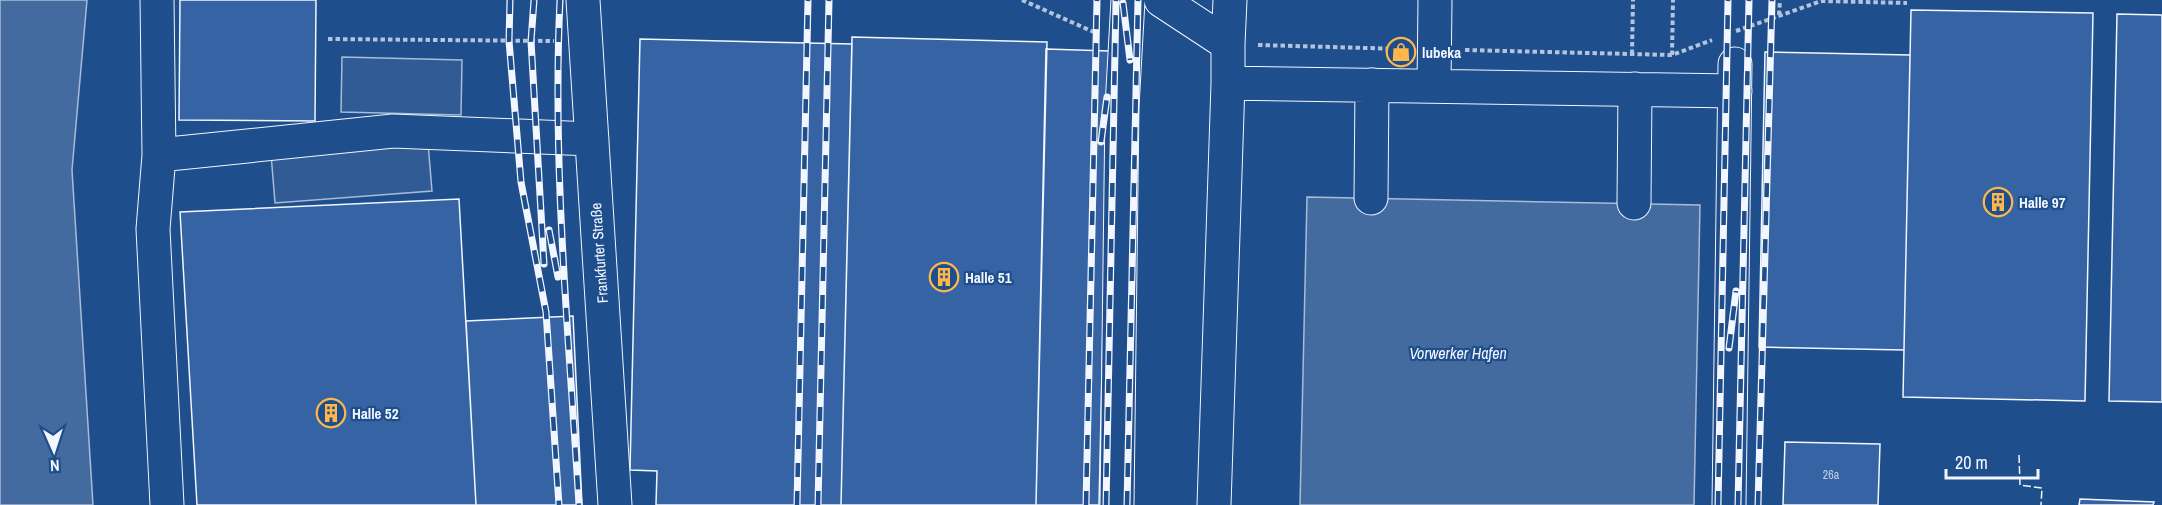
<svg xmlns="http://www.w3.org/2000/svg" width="2162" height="505" viewBox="0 0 2162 505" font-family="'Archivo Narrow',sans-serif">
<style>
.built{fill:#305b95;stroke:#a8bbd7;stroke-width:1.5}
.water{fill:#446ba0;stroke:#a8bbd7;stroke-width:1.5}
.building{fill:#3563a3;stroke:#f2f6ff;stroke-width:1.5}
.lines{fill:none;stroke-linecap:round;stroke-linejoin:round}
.minor-casing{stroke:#f2f6ff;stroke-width:35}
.path{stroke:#b3c4dc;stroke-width:4;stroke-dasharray:4.5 3;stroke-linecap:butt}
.minor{stroke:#1f4e8c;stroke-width:33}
.rail-casing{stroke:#f2f6ff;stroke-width:7}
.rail{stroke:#1f4e8c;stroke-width:4.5;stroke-dasharray:14;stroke-linecap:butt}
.fence{stroke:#f2f6ff;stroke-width:1.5;stroke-dasharray:8 3;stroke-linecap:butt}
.labels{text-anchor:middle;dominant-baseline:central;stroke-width:4.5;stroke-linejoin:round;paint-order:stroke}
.number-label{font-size:12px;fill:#c3d1e8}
.poi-label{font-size:15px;font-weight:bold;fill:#f2f6ff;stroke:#1f4e8c;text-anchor:start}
.street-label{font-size:15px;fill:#f2f6ff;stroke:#1f4e8c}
.water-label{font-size:16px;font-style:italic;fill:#f2f6ff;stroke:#1f4e8c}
</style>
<rect width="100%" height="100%" fill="#1f4e8c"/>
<path class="built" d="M342,57L462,60L461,115L341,112Z
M428,143L432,191L275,203L271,154Z"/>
<path class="water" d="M0,0H87L72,170L93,505H0Z
M1307,197L1700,205L1694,505H1300Z"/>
<path class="building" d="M180,0H316L315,121L179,120Z
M1911,10L2093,13L2085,401L1903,397Z
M2117,14L2162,15V402L2109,401Z
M852,37L1047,42L1036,505H841Z
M640,39L852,44L841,505H656L657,471L630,470Z
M1046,49L1109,51L1099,505H1036Z
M1765,52L1910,55L1904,350L1759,347Z
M459,199L476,505H197L180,212Z
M573,316L582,505H476L466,321Z
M1785,442L1880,444L1878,505H1783Z
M2080,499L2154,502L2153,505H2079Z"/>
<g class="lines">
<g class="minor-casing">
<path id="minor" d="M157,0L159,155
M583,0L615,505
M1161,0L1228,44V83L1735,91
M1228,44L1230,0
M1434,86L1435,0
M1371,198L1372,85
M1634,203L1635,89
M167,505L153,229L159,155L393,131L592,139
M1117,505L1122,107L1128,0
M1214,505L1228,83
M1729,505L1735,64"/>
</g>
<path class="path" d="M1022,0L1096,33
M1779,15L1780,0
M1736,31L1821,1L1907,3
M328,39L554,41
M1258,45L1403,49
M1465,50L1672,55L1712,40
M1632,54L1633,0
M1672,55L1673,0"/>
<use href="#minor" class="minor"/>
<g class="rail-casing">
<path id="rail" d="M510,0L509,41L521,182L546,312L559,505
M534,0L531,41L544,264
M560,0C552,168 569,337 579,505
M1123,3L1130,60
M1101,142L1107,97
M549,230L558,277
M1729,348L1736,291
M797,505L808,0
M818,505L829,0
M1086,505L1097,0
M1106,505L1116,0
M1127,505L1138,0
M1718,505L1728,0
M1738,505L1749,0
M1758,505L1772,0"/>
</g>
<use href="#rail" class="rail"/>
<path class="fence" d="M2019,455L2020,485L2042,488L2041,505"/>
</g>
<defs>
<g id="shop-ring" transform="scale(1.5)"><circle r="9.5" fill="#1f4e8c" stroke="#ffb74d" stroke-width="1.5"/><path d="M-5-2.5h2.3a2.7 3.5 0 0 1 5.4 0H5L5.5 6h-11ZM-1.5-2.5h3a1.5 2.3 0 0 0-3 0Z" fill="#ffb74d"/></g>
<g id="building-ring" transform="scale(1.5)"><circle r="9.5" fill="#1f4e8c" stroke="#ffb74d" stroke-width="1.5"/><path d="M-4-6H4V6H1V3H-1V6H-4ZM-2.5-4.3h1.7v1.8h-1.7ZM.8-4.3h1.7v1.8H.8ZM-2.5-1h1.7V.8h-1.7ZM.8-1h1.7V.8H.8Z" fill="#ffb74d"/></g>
</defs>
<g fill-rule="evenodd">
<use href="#shop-ring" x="1401" y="52"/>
<use href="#building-ring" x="1998" y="202"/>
<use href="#building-ring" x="944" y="277"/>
<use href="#building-ring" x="331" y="413"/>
</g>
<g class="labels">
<g class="number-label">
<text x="1831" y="475">26a</text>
</g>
<g class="poi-label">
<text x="1422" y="52">lubeka</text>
<text x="2019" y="202">Halle 97</text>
<text x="965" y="277">Halle 51</text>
<text x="352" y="413">Halle 52</text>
</g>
<g class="street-label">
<text transform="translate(599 253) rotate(-94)">Frankfurter Straße</text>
</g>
<g class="water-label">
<text x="1458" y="353">Vorwerker Hafen</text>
</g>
</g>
<g transform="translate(54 451) rotate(177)" stroke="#1f4e8c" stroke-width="4.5" paint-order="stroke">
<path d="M0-4.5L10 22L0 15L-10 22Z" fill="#f2f6ff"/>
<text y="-9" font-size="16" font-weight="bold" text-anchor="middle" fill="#f2f6ff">N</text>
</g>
<path d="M1946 469v9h92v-9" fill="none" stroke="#f2f6ff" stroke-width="3"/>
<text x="1955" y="469" font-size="18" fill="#f2f6ff" stroke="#1f4e8c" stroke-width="4.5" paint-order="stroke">20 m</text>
</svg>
